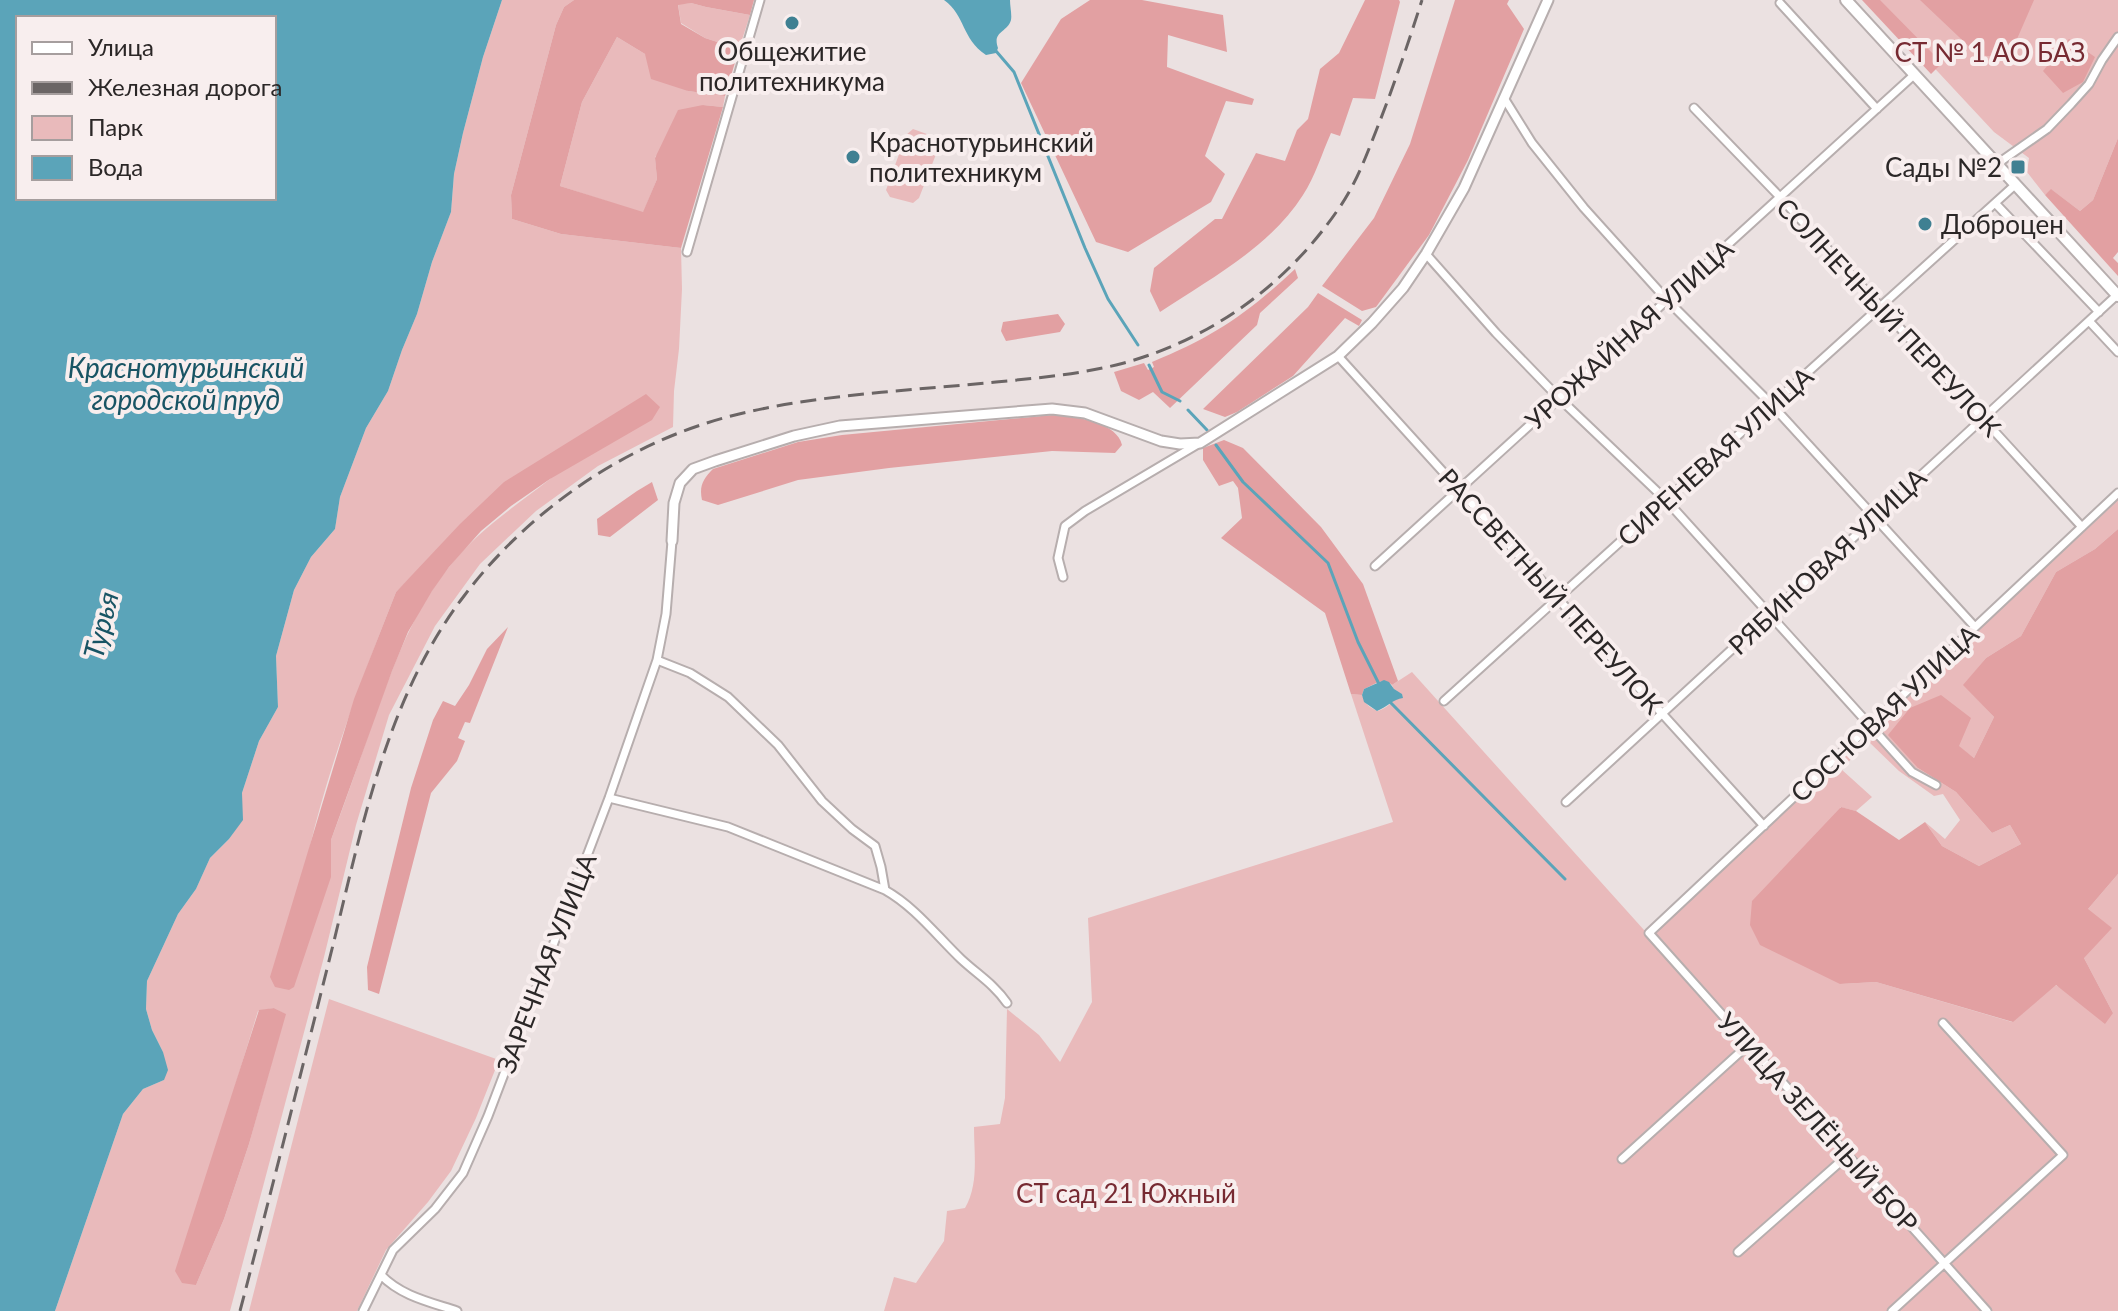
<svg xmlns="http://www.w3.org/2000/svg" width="2118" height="1311" viewBox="0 0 2118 1311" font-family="Lato,sans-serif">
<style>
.green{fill:#e9babb;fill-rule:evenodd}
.forest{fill:#e2a0a2}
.water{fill:#5ba4b9;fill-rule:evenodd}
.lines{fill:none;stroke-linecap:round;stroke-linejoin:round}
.stream{stroke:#5ba4b9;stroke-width:3}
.minor-casing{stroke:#b7aeae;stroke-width:11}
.tertiary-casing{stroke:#b7aeae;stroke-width:13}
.secondary-casing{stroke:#b7aeae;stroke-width:14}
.minor{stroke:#fff;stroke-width:7}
.tertiary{stroke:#fff;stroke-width:9}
.secondary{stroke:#fff;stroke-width:10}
.rail{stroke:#6b6565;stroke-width:3;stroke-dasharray:16 8;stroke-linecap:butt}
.poi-dot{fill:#3f8092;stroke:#f8eeee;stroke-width:3}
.labels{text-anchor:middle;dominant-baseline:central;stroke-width:8;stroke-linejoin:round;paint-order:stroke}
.poi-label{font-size:26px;fill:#2b2727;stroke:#f8eeee;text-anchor:start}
.park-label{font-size:26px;fill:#772a32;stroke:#f8eeee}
.street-label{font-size:26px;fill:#2b2727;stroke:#f8eeee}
.water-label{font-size:28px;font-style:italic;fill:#185464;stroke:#f8eeee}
</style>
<rect width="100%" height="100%" fill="#ebe1e1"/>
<path class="green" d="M502,0H574L564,7L556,25L511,195L512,219L561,234L681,248L682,289L679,349L674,391L673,427L598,466L536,511L480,564L435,626L389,715L356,825L324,957L230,1311H55L123,1114L143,1089L164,1080L163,1052L152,1030L146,1009L147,981L178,914L196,889L210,858L229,839L242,820V793L259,741L278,707L276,656L294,590L311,557L335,529L340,497L366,428L388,391L402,350L417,314L432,262L451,212L454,174L463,133L483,57ZM646,395C614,423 583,453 550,479C512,509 480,528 449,567C409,616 389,678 368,736C356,771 344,805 331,840L309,850C330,761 363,676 396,592L409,579ZM274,1008L285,1014L249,1144L224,1219L196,1285L225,1119L258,1011Z
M1871,0H2118V138L2093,200L2080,211L2052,190L2045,195L2027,172L2029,158L1994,132Z
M691,3L706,7L750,15L739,49L705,38L681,23L678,4Z
M617,37L645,54L688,91L725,96L723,107L703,105L655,157L657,179L643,213L560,186L582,102Z
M913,129L935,137L940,144L919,198L913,203L890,197L886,190L906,135Z
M2118,500V529L2095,549L2056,572L2021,636L1986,658L1964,685L1994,717L1974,758L1959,747L1918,768L1956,792L1992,833L2010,825L2021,844L1979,866L1942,846L1925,822L1945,839L1960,820L1943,794L1934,796L1899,771L1869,742L1841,769L1872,797L1856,811L1840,807V984L1876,982L2012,1022L2055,985L2113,1013L2084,958L2088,909L2118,874V1311H884L894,1277L916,1283L944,1241L947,1211L965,1208C979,1184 974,1154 974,1127L1000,1124L1005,1098L1007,1009L1039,1035L1060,1062L1092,1002L1088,918L1393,822L1351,694L1362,695C1365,703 1369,708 1378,711C1388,707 1395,702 1397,691L1394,690L1392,685L1412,672L1644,930L1656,931Z
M329,999L499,1060L476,1118L451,1171L428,1202L386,1250L357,1311H249Z"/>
<path class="forest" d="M574,0H754L750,15L706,7L691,3L678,5L681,24L705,38L739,49L725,96L688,91L651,79L645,54L617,37L582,102L560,186L643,212L657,179L655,158L678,110L703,105L723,107L681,248L561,234L512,219L511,195L556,25L564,7Z
M1090,0H1142L1223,15L1227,52L1168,35L1167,67L1254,99L1252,105L1226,101L1205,156L1225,174L1211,202L1128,252L1096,242L1021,83L1061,19Z
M1365,0H1399L1400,2L1375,99L1353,98L1340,136L1331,133C1322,153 1315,177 1303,195C1269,248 1211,278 1160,312L1150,291L1154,268L1215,219H1222L1256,153L1285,161L1297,130L1308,119L1320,69L1339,53Z
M1455,0H1509L1507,4L1524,29L1468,160L1429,235L1376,307L1362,311L1322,286L1374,218L1410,144Z
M1862,0H1880L1942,63L1931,74Z
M1920,0H2034L2017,39L1998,57L1978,55Z
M2069,39L2095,57L2083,82L2063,93L2043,71Z
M2118,138V252L2113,258L2118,263V276L2045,195L2051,189L2080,211L2093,200Z
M1295,269L1298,278L1260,313L1257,325L1170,408L1153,392L1139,400L1121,391L1114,372L1144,363L1148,370L1154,367L1152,362C1213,337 1247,314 1295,269Z
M1318,293L1362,320L1359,326L1345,318L1293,376L1237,412L1225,417L1203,409L1308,307Z
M1058,314L1065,324L1060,332L1006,341L1001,331L1003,322Z
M646,394L660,407L652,420L550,479L511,506L481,531L449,567L432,591L408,632L392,671L331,840V877L294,987L289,990L275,987L270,977L354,699L396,592L460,524L504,482Z
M1062,414C1081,419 1117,423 1122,445L1115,453L1052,451L889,468L798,480L718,505L702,500C699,486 703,479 713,469L798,442L842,435Z
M1224,440L1243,448L1321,527L1363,584L1398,681L1392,685C1384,676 1373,685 1364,689L1362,695L1351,694L1325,613L1221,538L1242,518L1238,488L1233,481L1219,486L1203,460V448Z
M652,482L658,500L610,537L598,535L597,519L637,491Z
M2118,529V874L2088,909L2112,928L2084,958L2113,1013L2105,1024L2056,985L2013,1022L1876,982L1840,984L1760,945L1750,925L1752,901L1841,807L1856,811L1899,840L1925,822L1942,846L1979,866L2021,844L2010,825L1992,833L1956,792L1918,768L1888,735L1910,708L1941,695L1971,718L1959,746L1974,758L1994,717L1963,685L1986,658L2021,636L2056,572L2095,549Z
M508,627L470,723L465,722L458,738L465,741L457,761L431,793L379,994L368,990L367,967L411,788L433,720L443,701L455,706L469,685L487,649Z
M274,1008L286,1014L249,1144L224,1219L196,1285L182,1283L175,1271L259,1010Z"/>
<path class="water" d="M0,0H502L483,57L463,133L454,174L451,212L432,262L417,314L402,350L388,391L366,428L340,497L335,529L311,557L294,590L276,656L278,707L259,741L242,793L243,820L229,839L210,858L196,889L178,914L147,981L146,1009L152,1030L163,1052L168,1070L164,1080L143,1089L123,1114L55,1311H0ZM18,18H274V198H18Z
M944,0H1010C1010,6 1012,15 1011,20C1007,33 992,31 998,48L996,53L986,55C961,38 966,16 944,0Z
M1384,680L1389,682L1394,689L1402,694L1403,698C1393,699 1387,707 1377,711L1364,702L1362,695L1364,689Z"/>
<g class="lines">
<path class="stream" d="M996,51L1014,72L1085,248L1108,299L1138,345
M1149,365L1162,392L1180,401
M1188,410L1207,430
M1216,445L1243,482L1328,563L1358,642L1380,686
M1390,702L1565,879"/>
<g class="minor-casing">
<path id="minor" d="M1780,3L1877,109
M1504,98L1532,143L1584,208L1667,300L1772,405L1975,627
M1694,108L1780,197L2082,527
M1997,164L2047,129L2071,104L2089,84L2102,60L2118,37
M1995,203L2099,312
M687,252L760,0
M1426,254L1496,333L1559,398L1666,500L1912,772L1936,785
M2089,321L2118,352
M1338,356L1764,826
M1375,566L1915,74
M1063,577L1058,558L1065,526L1085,511L1198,444
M657,660L690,673L728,697L778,745L822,801L852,829L875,846L881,867L885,890
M1444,701L2016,184
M609,798L728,827L885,890C915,907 936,935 961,959C977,974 995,985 1007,1003
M1566,802L2117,295
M1622,1159L1748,1045
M1738,1252L1848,1155
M381,1275C401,1296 430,1302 457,1311
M363,1311L393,1250L435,1209L463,1173L488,1116L609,798L657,660L666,614L672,541
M1892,1311L2063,1155L1943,1023
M1987,1311L1649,933L2118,493"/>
</g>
<g class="tertiary-casing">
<path id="tertiary" d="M672,541L674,503L680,483L693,469L715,461L794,436L840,426L1052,409L1085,413L1161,441L1180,444L1200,443L1338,356L1372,323L1403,288L1426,254L1464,188L1548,0"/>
</g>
<g class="secondary-casing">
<path id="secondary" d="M1846,0L2118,296"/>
</g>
<use href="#minor" class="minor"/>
<use href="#tertiary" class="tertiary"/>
<use href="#secondary" class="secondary"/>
<path class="rail" d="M240,1311C270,1196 299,1081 328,965C360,839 383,702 464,596C529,510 626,443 731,416C817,394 908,391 996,382C1039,378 1082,374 1124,363C1211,339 1286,285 1337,211C1355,186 1365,159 1376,131C1393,88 1408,44 1422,0"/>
</g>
<g class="poi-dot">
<circle cx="792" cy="23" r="8"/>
<circle cx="853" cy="157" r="8"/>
<rect x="2010" y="159" width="16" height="16" rx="4"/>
<circle cx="1925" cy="224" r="8"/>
</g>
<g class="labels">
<g class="poi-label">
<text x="792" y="51" text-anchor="middle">Общежитие<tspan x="792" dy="30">политехникума</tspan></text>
<text x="869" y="142">Краснотурьинский<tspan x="869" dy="30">политехникум</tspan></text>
<text x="2002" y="167" text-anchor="end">Сады №2</text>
<text x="1941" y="224">Доброцен</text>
</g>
<g class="park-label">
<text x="1990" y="52">СТ № 1 АО БАЗ</text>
<text x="1126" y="1193">СТ сад 21 Южный</text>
</g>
<g class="street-label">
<text transform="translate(1889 317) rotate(47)">СОЛНЕЧНЫЙ ПЕРЕУЛОК</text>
<text transform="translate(1629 334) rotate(-42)">УРОЖАЙНАЯ УЛИЦА</text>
<text transform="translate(1715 456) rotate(-42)">СИРЕНЕВАЯ УЛИЦА</text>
<text transform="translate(1827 561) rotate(-43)">РЯБИНОВАЯ УЛИЦА</text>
<text transform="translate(1551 591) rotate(48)">РАССВЕТНЫЙ ПЕРЕУЛОК</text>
<text transform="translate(1884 713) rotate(-43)">СОСНОВАЯ УЛИЦА</text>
<text transform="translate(546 963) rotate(-69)">ЗАРЕЧНАЯ УЛИЦА</text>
<text transform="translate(1818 1122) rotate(48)">УЛИЦА ЗЕЛЁНЫЙ БОР</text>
</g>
<g class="water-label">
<text x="186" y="367">Краснотурьинский<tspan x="186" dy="32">городской пруд</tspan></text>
<text transform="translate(100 625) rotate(-76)">Турья</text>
</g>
</g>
<rect x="16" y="16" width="260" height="184" fill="#f8eeee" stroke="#a69e9e" stroke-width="2"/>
<rect x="32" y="42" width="40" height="12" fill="#ffffff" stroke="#a69e9e" stroke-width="2"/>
<text x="88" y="56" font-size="24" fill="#2b2727">Улица</text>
<rect x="32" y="82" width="40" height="12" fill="#6b6565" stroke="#a69e9e" stroke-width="2"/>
<text x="88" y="96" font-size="24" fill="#2b2727">Железная дорога</text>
<rect x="32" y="116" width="40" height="24" fill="#e9babb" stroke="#a69e9e" stroke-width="2"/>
<text x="88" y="136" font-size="24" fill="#2b2727">Парк</text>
<rect x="32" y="156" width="40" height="24" fill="#5ba4b9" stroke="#a69e9e" stroke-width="2"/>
<text x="88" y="176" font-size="24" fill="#2b2727">Вода</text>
</svg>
